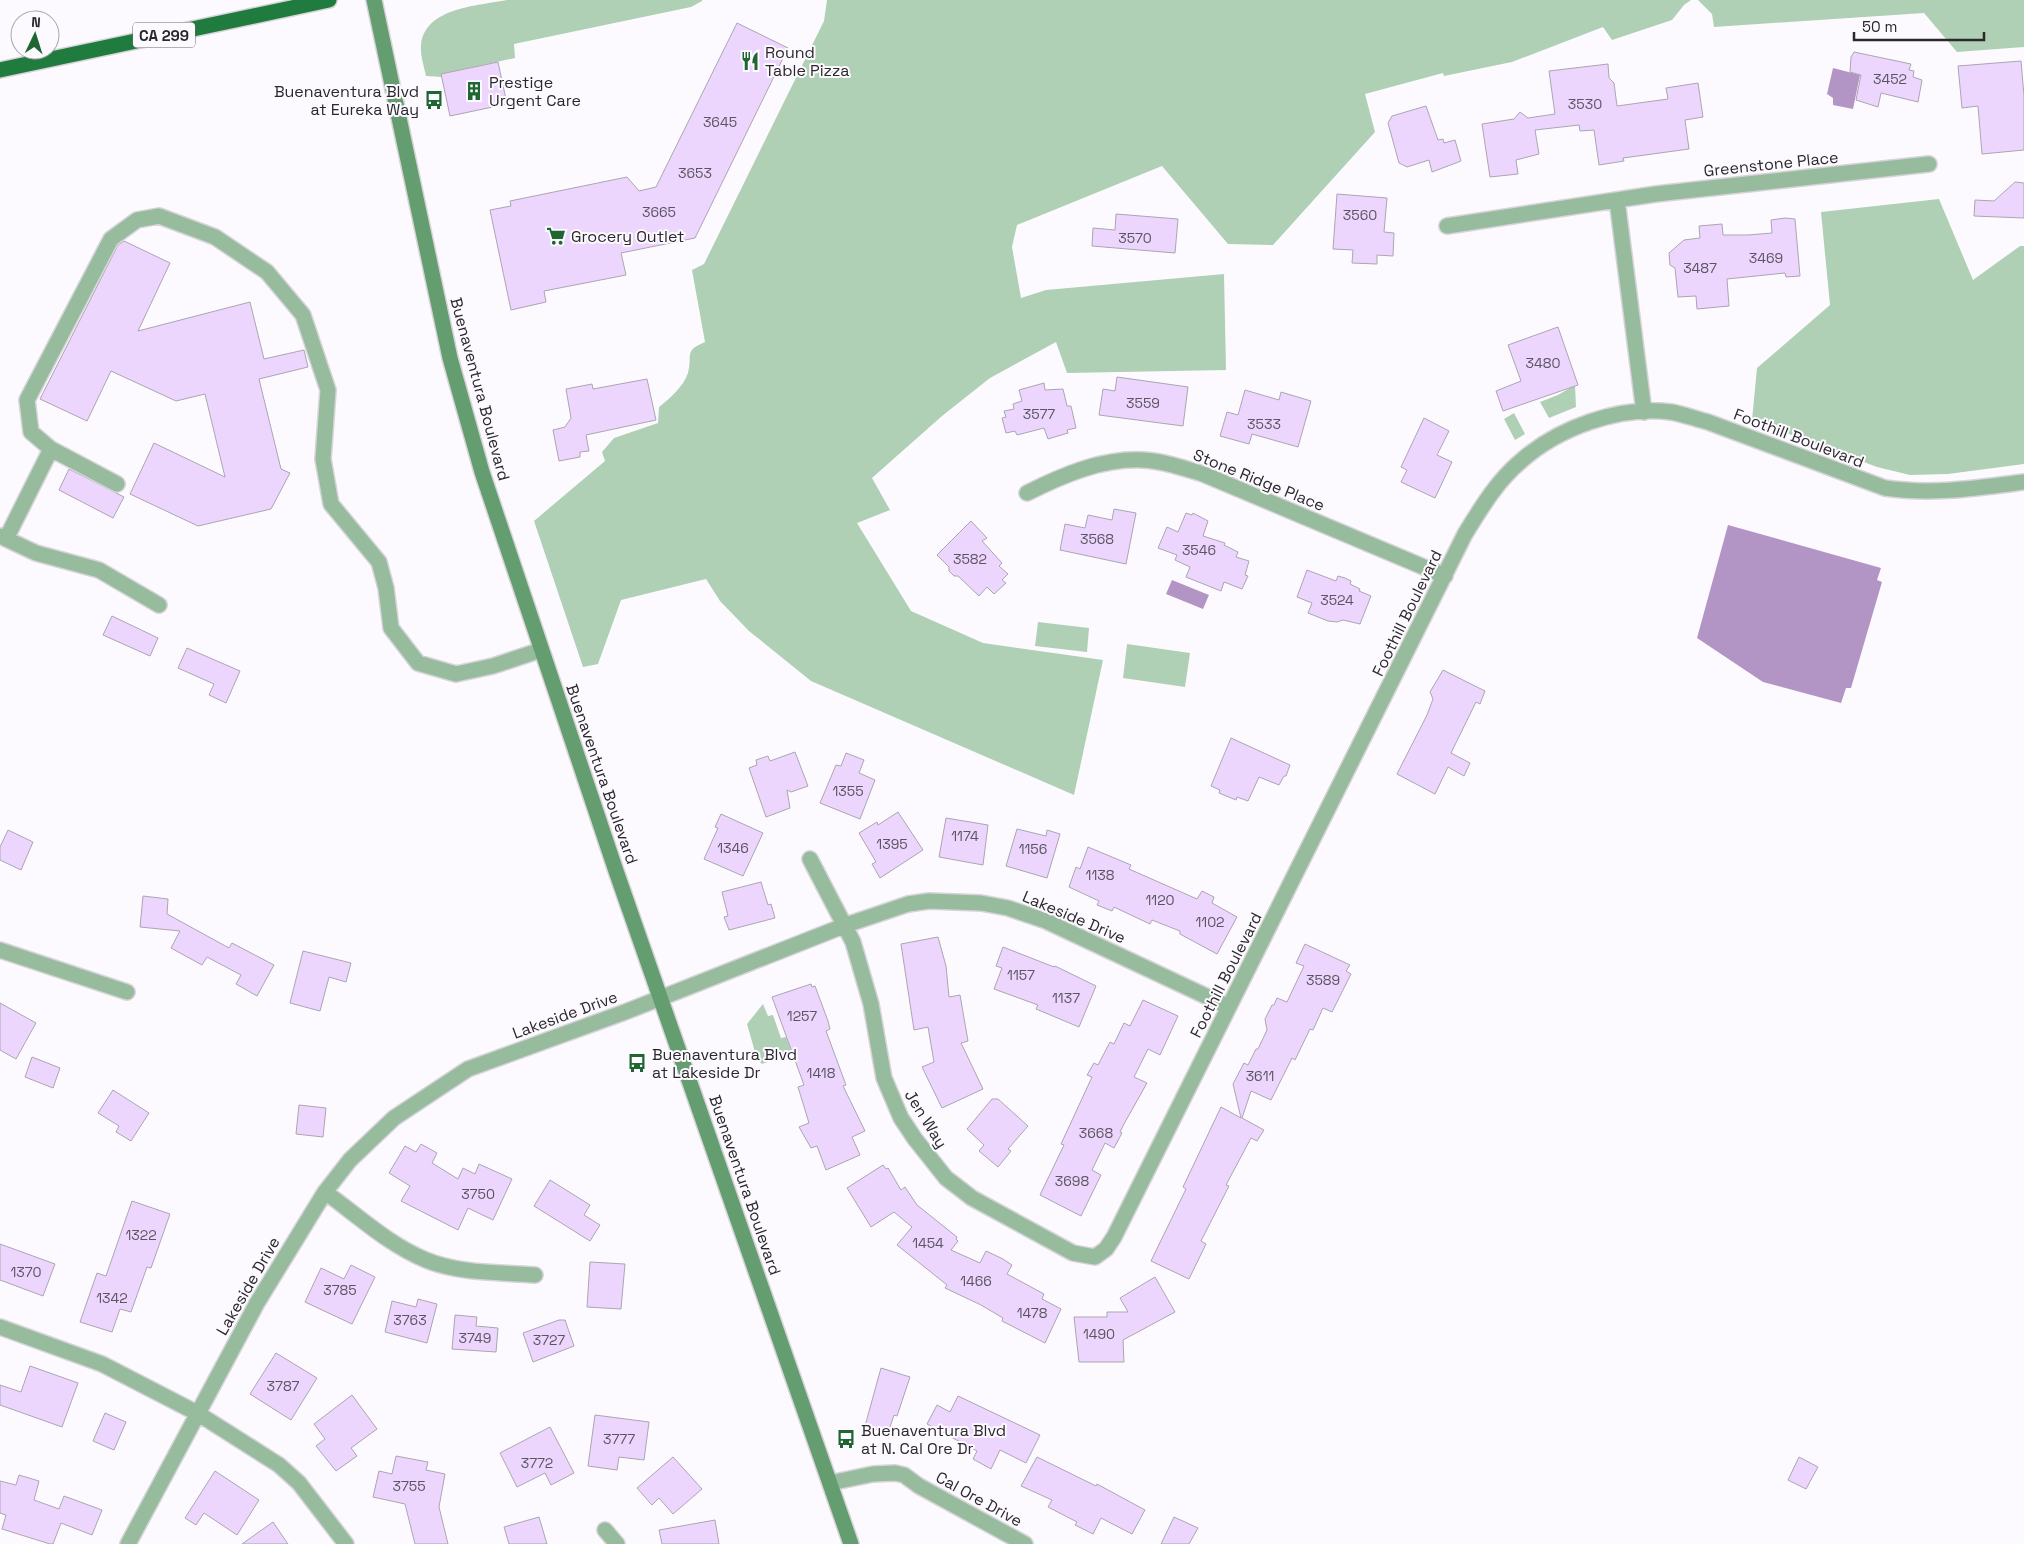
<svg xmlns="http://www.w3.org/2000/svg" width="2024" height="1544" viewBox="0 0 2024 1544" font-family="'Space Grotesk',sans-serif">
<style>
.green{fill:#b0d0b5}
.water{fill:#b295c5}
.building{fill:#edd6fe;stroke:#aba5b1}
.lines{fill:none;stroke-linecap:round;stroke-linejoin:round}
.minor-casing{stroke:#d7d4d9;stroke-width:18}
.secondary-casing{stroke:#d7d4d9;stroke-width:18}
.trunk-casing{stroke:#d7d4d9;stroke-width:18}
.minor{stroke:#97bc9d;stroke-width:15}
.secondary{stroke:#649d6f;stroke-width:15}
.trunk{stroke:#207c3e;stroke-width:15}
.labels{text-anchor:middle;dominant-baseline:central;stroke-width:4;stroke-linejoin:round;paint-order:stroke}
.number-label{font-size:14px;fill:#5c5461}
.shield{fill:#fdfaff;stroke:#6a676c;stroke-width:1}
.shield-label{font-size:15px;font-weight:bold;fill:#2b282d}
.poi-label{font-size:16px;fill:#2b282d;stroke:#fdfaff;text-anchor:start}
.street-label{font-size:16px;fill:#2b282d;stroke:#fdfaff}
</style>
<rect width="100%" height="100%" fill="#fdfaff"/>
<path class="green" d="M507,0H702V1L691,7L514,44L515,58L441,74L442,77L426,76C424,66 420,55 421,45C425,7 478,6 507,0Z
M827,0H1691L1684,5L1672,20L1612,40L1603,27L1512,62L1444,76L1443,73L1365,94L1375,132L1273,245L1228,244L1162,166L1017,225L1012,247L1021,298L1046,290L1224,274L1226,370L1067,373L1056,342L990,378L942,416L872,478L890,510L857,523L911,611L983,643L1103,660L1074,795L811,681L749,631L720,601L706,579L621,600L598,664L583,667L534,521L605,461L602,452L614,438L658,423L659,407C669,399 684,386 688,373C693,355 683,351 705,342L692,270L704,264L824,21Z
M1698,0H2024V47L1957,52L1924,13L1714,27L1712,14Z
M1939,199L1973,280L2020,246H2024V464L1948,474L1910,475L1877,467L1752,420L1757,368L1830,305L1821,212Z
M1575,385L1576,407L1549,418L1540,402L1558,395Z
M1514,413L1525,434L1515,440L1504,419Z
M1038,622L1089,628L1087,652L1035,646Z
M1127,644L1190,653L1185,687L1123,678Z
M763,1004L768,1016L773,1015L781,1038L786,1037L792,1053L762,1064L757,1059L747,1024Z"/>
<path class="water" d="M1833,68L1860,75L1853,109L1833,105V98L1827,94Z
M1728,525L1881,568L1877,580L1882,582L1851,688H1846L1841,703L1763,682L1697,638Z
M1172,580L1209,595L1203,609L1166,594Z"/>
<path class="building" d="M737,23L788,48L695,238L621,253L626,275L544,291L546,302L511,310L490,210L511,206L510,201L627,177L639,191L656,187Z
M1854,52L1911,64L1909,70L1914,71L1913,77L1922,80L1918,102L1881,93L1878,107L1856,100L1861,75L1850,72L1851,57Z
M2021,61L2024,96V150L1982,154L1978,106L1962,108L1958,66Z
M498,62L507,104L450,116L441,74Z
M1608,64L1609,78L1614,83L1617,106L1668,99L1666,88L1698,83L1703,117L1685,120L1689,149L1623,158L1624,161L1599,165L1594,130L1580,131L1579,125L1535,130L1539,154L1516,160L1518,174L1490,177L1482,124L1514,119L1520,112L1528,118L1555,114L1549,71Z
M1426,106L1438,140L1443,139L1444,143L1455,140L1461,161L1432,172L1429,160L1407,167L1399,163L1388,123L1392,116Z
M2015,182L2024,183V218L1974,216L1975,200L1994,201Z
M1337,194L1387,198L1384,232L1394,233L1393,256L1377,255V264L1352,263L1353,250L1333,249Z
M1116,214L1178,219L1175,253L1092,246L1093,228L1115,230Z
M1785,218L1795,219L1800,276L1786,277L1785,273L1727,279L1729,306L1697,309L1696,296L1678,297L1675,268L1670,265L1669,253L1684,240L1700,238L1699,226L1722,224L1723,235H1748L1772,233L1771,220Z
M124,241L170,263L138,331L250,302L264,359L304,350L308,367L259,379L281,469L290,473L271,509L198,526L130,494L154,443L225,477L205,394L176,401L111,371L87,421L40,399L118,245Z
M1558,327L1578,385L1503,411L1496,391L1521,381L1508,345Z
M1117,377L1188,387L1183,426L1099,415L1103,389L1115,391Z
M647,379L656,420L586,435L589,451L580,452V457L559,461L553,430L565,427L571,418L566,389L592,384L593,389Z
M1044,383L1045,390L1063,389L1067,406H1071L1076,428L1067,430L1068,433L1048,439L1044,428L1017,435L1015,431L1006,433L1002,418L1006,417L1004,411L1014,409L1013,404L1022,401L1019,390Z
M1245,390L1279,400L1281,392L1311,401L1298,447L1252,434L1249,444L1220,436L1227,412L1238,415Z
M1424,418L1449,431L1437,455L1452,462L1435,498L1401,482L1407,470L1401,467Z
M69,469L124,497L113,518L59,490Z
M1114,509L1136,513L1126,564L1060,550L1065,524L1085,528L1088,515L1112,520Z
M1186,513L1192,515L1193,513L1208,521L1203,536L1225,543L1224,545L1238,552L1236,557L1249,561L1245,575L1248,576L1242,589L1224,582L1221,591L1186,577L1190,567L1175,560L1177,555L1158,548L1167,527L1178,532Z
M971,521L987,538L982,541L1002,563L999,566L1008,574L1002,580L1006,583L994,594L987,587L979,596L958,576H954L949,571V567L937,555Z
M1307,570L1336,581L1338,576L1345,578L1351,581L1350,584L1360,589L1359,591L1371,596L1360,624L1343,620L1337,622L1328,621L1308,613L1312,603L1297,597Z
M112,616L158,638L150,656L103,635Z
M187,648L240,671L226,703L209,695L214,684L178,668Z
M1443,670L1485,691L1480,704L1476,702L1451,753L1470,763L1464,776L1448,767L1435,794L1397,774L1427,715L1433,699L1430,692Z
M1231,738L1290,765L1286,776H1284L1279,785L1259,777L1248,801L1237,797L1236,800L1219,793L1220,790L1211,786Z
M795,752L808,786L791,792L787,790L790,808L766,817L749,768L757,765L756,760L768,756L770,761Z
M846,753L864,760L859,773L875,780L860,819L820,803L836,765L841,766Z
M898,812L923,850L880,878L872,864L876,862L859,833L877,822L878,825Z
M721,814L763,833L743,876L704,859L718,828L715,827Z
M946,818L988,825L983,865L939,857Z
M1017,829L1046,836L1047,830L1060,834L1047,878L1006,866Z
M8,830L33,842L21,870L0,860V847Z
M1088,847L1131,865L1129,869L1197,899L1202,891L1214,897L1212,903L1237,917L1217,954L1180,934V931L1152,920L1150,924L1114,907L1112,911L1097,905L1099,901L1069,887L1076,867L1080,869Z
M761,882L768,905L771,904L775,918L729,930L724,917L728,916L722,892Z
M143,896L168,899L167,914L229,948L232,943L274,965L257,996L236,984L241,975L207,957L202,965L171,948L180,931L140,927Z
M938,937L946,966L949,997L960,995L968,1041L961,1043L983,1089L942,1108L922,1067L934,1062L928,1027L914,1030L901,944Z
M1305,944L1350,965L1346,971L1351,974L1332,1012L1323,1008L1313,1030L1310,1029L1295,1060L1292,1058L1271,1100L1251,1091L1242,1118L1264,1130L1257,1141L1251,1138L1226,1185L1229,1186L1201,1241L1206,1244L1189,1279L1151,1261L1186,1189L1183,1187L1221,1107L1241,1118L1233,1084L1244,1063L1248,1065L1256,1049H1258L1267,1030L1265,1019L1272,1005H1274L1277,998L1287,1002L1304,966L1296,963Z
M1003,947L1054,967L1055,966L1096,986L1079,1027L1036,1009L1038,1005L994,989L1002,968L996,966Z
M303,951L351,963L346,982L329,977L320,1011L290,1003Z
M811,984L812,987L815,986L828,1021L830,1029L826,1031L846,1085L843,1086L865,1131L852,1137L860,1155L826,1170L817,1146L811,1148L799,1127L809,1123L798,1087L804,1085L772,997Z
M1143,1000L1178,1016L1160,1055L1148,1049L1134,1077L1147,1083L1124,1124L1120,1132L1122,1133L1114,1148L1105,1143L1092,1170L1101,1175L1081,1216L1040,1195L1064,1145L1061,1144L1092,1077L1087,1075L1094,1063L1098,1065L1110,1042L1114,1044L1124,1023L1130,1026Z
M0,1003L36,1023L16,1059L0,1050Z
M32,1057L60,1068L53,1088L25,1077Z
M113,1090L149,1113L131,1141L116,1132L119,1126L98,1113Z
M992,1099H998L1028,1126L1008,1149L1011,1151L998,1167L979,1151L984,1145L967,1129Z
M299,1105L326,1108L323,1137L296,1134Z
M421,1144L437,1153L432,1163L458,1179L463,1168L475,1174L479,1164L512,1179L493,1220L468,1208L458,1230L401,1201L410,1186L389,1173L405,1146L416,1152Z
M883,1165L886,1169L888,1168L901,1190L905,1187L917,1205L957,1237L956,1239L958,1241L951,1250L980,1263L986,1251L1003,1259L1012,1265L1007,1274L1044,1294L1042,1299L1061,1309L1045,1343L1002,1321L1003,1318L981,1305L945,1288L947,1285L897,1245L912,1227L894,1212L871,1227L847,1188Z
M550,1180L590,1205L584,1215L600,1225L590,1241L534,1206Z
M132,1201L170,1214L151,1268L147,1267L131,1312L120,1309L112,1332L80,1322L97,1273L106,1276Z
M0,1244L55,1264L43,1296L0,1280Z
M590,1262L625,1264L621,1309L587,1307Z
M351,1265L375,1277L352,1324L305,1302L321,1268L344,1279Z
M1155,1277L1175,1312L1123,1340L1124,1362H1079L1074,1317H1107V1312H1128L1120,1298Z
M418,1299L437,1304L427,1343L385,1332L392,1301L416,1307Z
M455,1315L477,1317L476,1326L498,1328L496,1352L452,1349Z
M559,1320H565L574,1346L533,1362L523,1333Z
M276,1353L317,1378L291,1420L250,1394Z
M30,1366L78,1383L62,1427L0,1405V1385L21,1392Z
M881,1368L910,1377L897,1416L894,1415L888,1433L865,1426Z
M352,1395L377,1429L351,1448L357,1456L336,1471L316,1446L325,1439L314,1424Z
M958,1396L1040,1435L1026,1463L1000,1450L991,1469L973,1459L977,1451L927,1424L937,1405L950,1412Z
M105,1413L126,1422L114,1450L93,1441Z
M595,1415L649,1422L644,1460L619,1457L617,1470L588,1466Z
M550,1427L574,1473L551,1485L545,1473L517,1487L500,1453Z
M396,1456L428,1462L426,1470L445,1474L439,1507L448,1544H415L405,1504L373,1497L379,1471L392,1474Z
M673,1457L702,1489L673,1514L659,1498L652,1505L637,1488Z
M1037,1457L1096,1486L1097,1484L1145,1510L1132,1534L1101,1518L1093,1534L1075,1525L1077,1522L1048,1507L1052,1500L1021,1486Z
M1799,1457L1818,1467L1806,1489L1788,1480Z
M215,1471L259,1500L237,1535L204,1513L196,1525L185,1518Z
M19,1475L39,1481L34,1500L59,1509L64,1496L102,1510L92,1535L61,1523L53,1544H50L2,1529L6,1515L0,1513V1481L16,1485Z
M539,1517L547,1544H509L504,1527Z
M1174,1517L1198,1528L1189,1544H1161Z
M715,1520L719,1544H662L659,1530Z
M273,1522L288,1544H242Z"/>
<g class="lines">
<g class="minor-casing">
<path id="minor" d="M1617,200L1644,412
M1447,226L1656,194L1929,164
M51,449L117,484
M1027,493C1063,475 1102,458 1143,460C1163,461 1184,468 1203,474L1445,576
M0,536L36,553L99,570L159,605
M6,539L51,449L31,432L27,400L111,239L137,220L159,216L215,237L267,272L303,315L328,390L323,459L331,504L379,562L386,588L391,628L418,663L456,674L493,666L541,650
M810,859L853,942L871,1004L884,1078L901,1118L915,1139L946,1178L972,1198L1073,1253L1095,1257L1106,1249L1114,1237L1465,534C1481,508 1497,481 1521,461C1558,428 1620,405 1671,412C1683,414 1696,419 1708,422L1885,488C1932,495 1977,488 2024,482
M0,950L127,992
M325,1192C357,1215 389,1245 426,1260C460,1274 500,1272 535,1275
M0,1327L102,1364L197,1413L279,1465L299,1483L346,1544
M830,1483L873,1474L895,1473L904,1475L919,1486L1025,1544
M605,1530L617,1544
M128,1544L257,1303L325,1192L350,1160L394,1118L468,1069L625,1012L846,925L908,904L929,901L981,903L1008,908L1046,921L1229,1007"/>
</g>
<g class="secondary-casing">
<path id="secondary" d="M374,0L450,358L482,472L616,871L851,1544"/>
</g>
<g class="trunk-casing">
<path id="trunk" d="M0,70L329,0"/>
</g>
<use href="#minor" class="minor"/>
<use href="#secondary" class="secondary"/>
<use href="#trunk" class="trunk"/>
</g>
<defs>
<g id="restaurant-bare" transform="scale(1.5)"><path d="M-5-6h1v4h1v-4h1v4h1v-4h1v5L-1.5 .5V6h-2V.5L-5-1ZM5-6V6H3V1.5H1.5Q1.5-4 5-6Z" fill="#1f6633" stroke="#fdfaff" stroke-width="2.5" paint-order="stroke"/></g>
<g id="building-bare" transform="scale(1.5)"><path d="M-4-6H4V6H1V3H-1V6H-4ZM-2.5-4.3h1.7v1.8h-1.7ZM.8-4.3h1.7v1.8H.8ZM-2.5-1h1.7V.8h-1.7ZM.8-1h1.7V.8H.8Z" fill="#1f6633" stroke="#fdfaff" stroke-width="2.5" paint-order="stroke"/></g>
<g id="bus-bare" transform="scale(1.5)"><path d="M-5-6H5V4H4V6H2V4H-2V6H-4V4H-5ZM-3.5-4V0h7V-4ZM-3.5 1.2v1.5H-2V1.2ZM2 1.2v1.5H3.5V1.2Z" fill="#1f6633" stroke="#fdfaff" stroke-width="2.5" paint-order="stroke"/></g>
<g id="supermarket-bare" transform="scale(1.5)"><path d="M-6-5.5h2.5l.6 2H6L4.5 2H-2.5L-4.4-4H-6ZM-1.5 3.2a1.3 1.3 0 1 0 .1 0ZM3 3.2a1.3 1.3 0 1 0 .1 0Z" fill="#1f6633" stroke="#fdfaff" stroke-width="2.5" paint-order="stroke"/></g>
</defs>
<g fill-rule="evenodd">
<use href="#restaurant-bare" x="750" y="61"/>
<use href="#building-bare" x="474" y="91"/>
<use href="#bus-bare" x="434" y="100"/>
<use href="#supermarket-bare" x="556" y="236"/>
<use href="#bus-bare" x="637" y="1063"/>
<use href="#bus-bare" x="846" y="1439"/>
</g>
<g class="labels">
<g class="number-label">
<text x="1890" y="79">3452</text>
<text x="1585" y="104">3530</text>
<text x="720" y="122">3645</text>
<text x="695" y="173">3653</text>
<text x="659" y="212">3665</text>
<text x="1360" y="215">3560</text>
<text x="1135" y="238">3570</text>
<text x="1766" y="258">3469</text>
<text x="1700" y="268">3487</text>
<text x="1543" y="363">3480</text>
<text x="1143" y="403">3559</text>
<text x="1039" y="414">3577</text>
<text x="1264" y="424">3533</text>
<text x="1097" y="539">3568</text>
<text x="1199" y="550">3546</text>
<text x="970" y="559">3582</text>
<text x="1337" y="600">3524</text>
<text x="848" y="791">1355</text>
<text x="965" y="836">1174</text>
<text x="892" y="844">1395</text>
<text x="733" y="848">1346</text>
<text x="1033" y="849">1156</text>
<text x="1100" y="875">1138</text>
<text x="1160" y="900">1120</text>
<text x="1210" y="922">1102</text>
<text x="1021" y="975">1157</text>
<text x="1323" y="980">3589</text>
<text x="1066" y="998">1137</text>
<text x="802" y="1016">1257</text>
<text x="821" y="1073">1418</text>
<text x="1260" y="1076">3611</text>
<text x="1096" y="1133">3668</text>
<text x="1072" y="1181">3698</text>
<text x="478" y="1194">3750</text>
<text x="141" y="1235">1322</text>
<text x="928" y="1243">1454</text>
<text x="26" y="1272">1370</text>
<text x="976" y="1281">1466</text>
<text x="340" y="1290">3785</text>
<text x="112" y="1298">1342</text>
<text x="1032" y="1313">1478</text>
<text x="410" y="1320">3763</text>
<text x="1099" y="1334">1490</text>
<text x="475" y="1338">3749</text>
<text x="549" y="1340">3727</text>
<text x="283" y="1386">3787</text>
<text x="619" y="1439">3777</text>
<text x="537" y="1463">3772</text>
<text x="409" y="1486">3755</text>
</g>
<rect class="shield" x="133" y="22.5" width="62" height="25" rx="4"/>
<g class="shield-label">
<text x="164" y="35">CA 299</text>
</g>
<g class="poi-label">
<text x="765" y="52">Round<tspan x="765" dy="18">Table Pizza</tspan></text>
<text x="489" y="82">Prestige<tspan x="489" dy="18">Urgent Care</tspan></text>
<text x="419" y="91" text-anchor="end">Buenaventura Blvd<tspan x="419" dy="18">at Eureka Way</tspan></text>
<text x="571" y="236">Grocery Outlet</text>
<text x="652" y="1054">Buenaventura Blvd<tspan x="652" dy="18">at Lakeside Dr</tspan></text>
<text x="861" y="1430">Buenaventura Blvd<tspan x="861" dy="18">at N. Cal Ore Dr</tspan></text>
</g>
<g class="street-label">
<text transform="translate(1771 164) rotate(-6)">Greenstone Place</text>
<text transform="translate(480 389) rotate(75)">Buenaventura Boulevard</text>
<text transform="translate(1799 438) rotate(21)">Foothill Boulevard</text>
<text transform="translate(1259 480) rotate(22)">Stone Ridge Place</text>
<text transform="translate(1407 613) rotate(-64)">Foothill Boulevard</text>
<text transform="translate(602 774) rotate(71)">Buenaventura Boulevard</text>
<text transform="translate(1074 917) rotate(23)">Lakeside Drive</text>
<text transform="translate(1226 975) rotate(-63)">Foothill Boulevard</text>
<text transform="translate(565 1015) rotate(-20)">Lakeside Drive</text>
<text transform="translate(926 1119) rotate(58)">Jen Way</text>
<text transform="translate(745 1185) rotate(71)">Buenaventura Boulevard</text>
<text transform="translate(248 1286) rotate(-60)">Lakeside Drive</text>
<text transform="translate(979 1499) rotate(29)">Cal Ore Drive</text>
</g>
</g>
<g transform="translate(35 35) rotate(4)"><circle r="24" fill="#fdfaff" stroke="#a9a6ab"/>
<path d="M0-4L9 19L0 12L-9 19Z" fill="#1f6633"/>
<text y="-8" font-size="14" font-weight="bold" text-anchor="middle" fill="#2b282d">N</text>
</g>
<path d="M1854 32v8h130v-8" fill="none" stroke="#2b282d" stroke-width="2.5"/>
<text x="1862" y="32" font-size="15" fill="#2b282d" stroke="#fdfaff" stroke-width="4" paint-order="stroke">50 m</text>
</svg>
